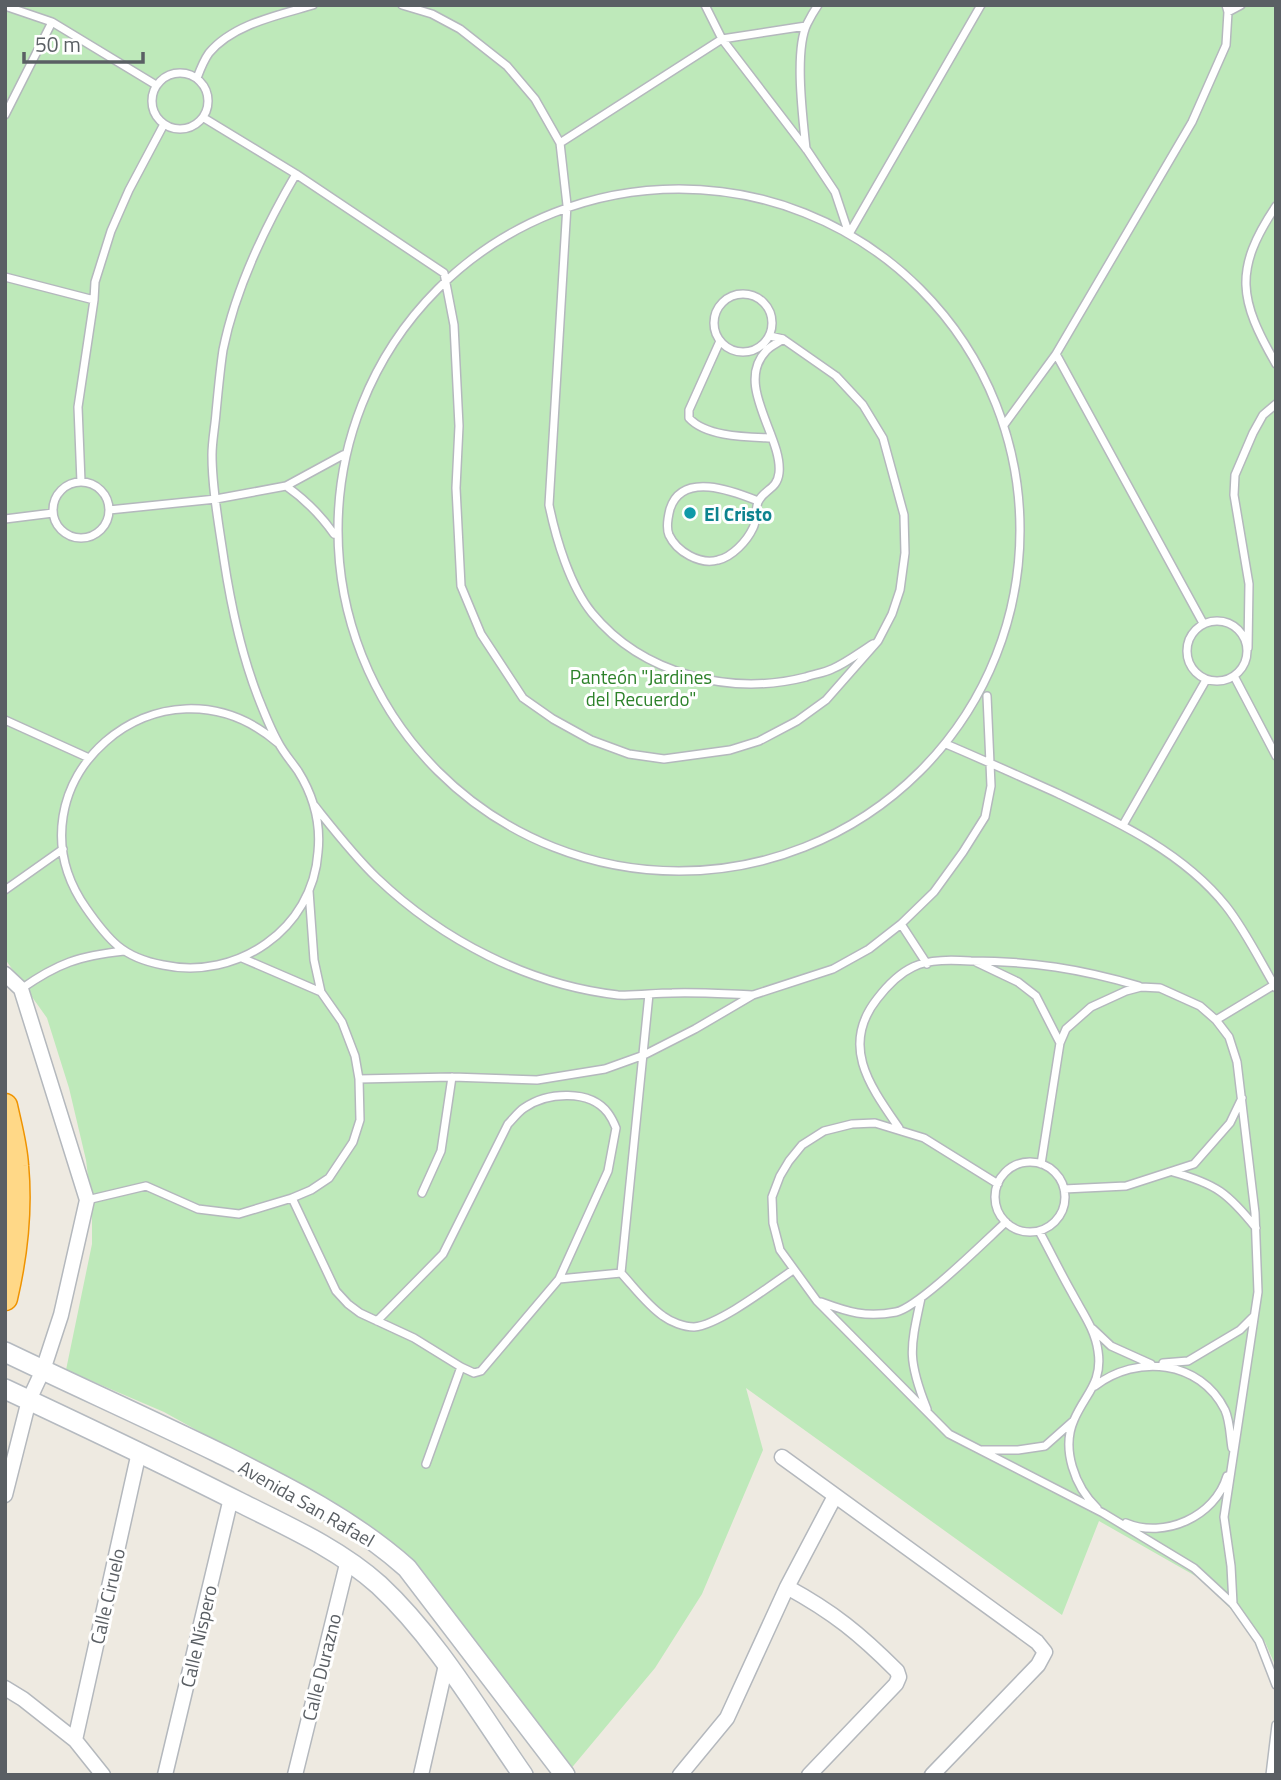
<svg xmlns="http://www.w3.org/2000/svg" width="1281" height="1780" viewBox="0 0 1281 1780" font-family="'Titillium Web',sans-serif">
<style>
.green{fill:#bee9ba}
.lines{fill:none;stroke-linecap:round;stroke-linejoin:round}
.lane-casing{stroke:#b4b8bd;stroke-width:10}
.street-casing{stroke:#b4b8bd;stroke-width:17}
.secondary-casing{stroke:#b5bac0;stroke-width:22}
.highway-casing{stroke:#ef9300;stroke-width:27}
.lane{stroke:#fff;stroke-width:7}
.street{stroke:#fff;stroke-width:14}
.secondary{stroke:#fff;stroke-width:19}
.highway{stroke:#ffd887;stroke-width:24}
.culture-dot{fill:#0f9aa8;stroke:#fff;stroke-width:2.5}
.labels{text-anchor:middle;dominant-baseline:central;stroke-width:6;stroke-linejoin:round;paint-order:stroke}
.culture-label{font-size:19px;font-weight:bold;fill:#0d838f;stroke:#fff;text-anchor:start}
.park-label{font-size:19px;fill:#2d822a;stroke:#fff}
.street-label{font-size:19px;fill:#5a5f64;stroke:#fff}
</style>
<rect width="100%" height="100%" fill="#eeeae1"/>
<path class="green" d="M5,5H1276V1667L1265,1642L1199,1578L1099,1521L1062,1615L746,1388L763,1450L702,1594L655,1668L569,1771L409,1566L258,1464L164,1412L66,1370L92,1244V1209L86,1160L69,1088L47,1018L5,959Z"/>
<g class="lines">
<g class="lane-casing">
<path id="lane" d="M402,5L432,14L460,29L507,66L535,99L560,143L567,205L549,505C556,539 570,586 592,613C643,675 731,696 806,677C814,674 824,673 832,669C846,663 859,653 873,644
M705,5L722,39L807,150L835,192L849,234
M5,6L52,22L156,85
M1228,12L1241,5
M152 101a28 28 0 1 1 56 0a28 28 0 1 1-56 0Z
M197,78C200,70 204,60 209,53C233,24 279,15 313,5
M5,115L52,22
M204,118L296,174L444,273L454,325L459,426L456,488L461,586L481,634L523,698L553,719L591,740L629,754L664,759L730,750L759,741L797,721L826,700L878,641L892,614L900,590L905,553L904,515L883,438L863,405L836,376L783,339L770,336
M560,143L722,39L806,26
M806,149C803,119 794,51 807,24C810,18 814,11 818,5
M338 530a341 341 0 1 1 682 0a341 341 0 1 1-682 0Z
M1276,206C1233,270 1239,300 1276,364
M849,234L981,5
M5,277L94,300
M714 323a29 29 0 1 1 58 0a29 29 0 1 1-58 0Z
M720,341L689,410V418C706,437 747,437 771,438
M1056,354L1203,623
M1004,425L1056,354L1192,122L1226,45L1228,12L1226,5
M81,482L78,407L94,300L95,282L111,231L129,190L163,126
M53 510a28 28 0 1 1 56 0a28 28 0 1 1-56 0Z
M286,486C306,500 320,514 334,534
M758,501C733,491 682,471 670,509C668,517 666,528 669,535C677,552 700,565 718,560C732,557 747,541 753,528C757,521 755,510 758,502C764,489 777,490 779,473C783,437 734,385 766,351C770,346 778,343 783,339
M109,510L216,499L286,486L343,455
M5,519L53,513
M1187 651a30 30 0 1 1 60 0a30 30 0 1 1-60 0Z
M1248,648L1249,584L1234,495L1235,475L1253,433L1263,415L1276,404
M1234,676L1276,756
M5,720L89,758
M278,743C160,642 0,785 86,908C95,921 105,935 118,946C130,956 147,962 163,965C237,981 313,929 318,852C321,823 313,795 298,771C291,761 283,752 278,742C270,728 264,712 258,697C241,653 231,606 224,560C219,526 212,489 212,455C212,441 215,427 216,413C218,392 220,370 223,350C235,290 265,227 296,174
M946,744C984,760 1021,777 1059,794C1118,822 1184,853 1226,906C1245,930 1260,961 1276,988
M314,805C334,830 354,856 377,878C442,940 529,985 618,995C636,996 654,993 672,993C698,992 725,994 752,995
M1123,825L1206,680
M5,890L63,849
M901,924L927,964
M242,958L321,992
M976,962L1018,982L1036,996L1060,1043
M21,989C58,963 79,956 124,951
M649,994L621,1273C634,1287 647,1305 663,1316C671,1322 684,1327 694,1327C719,1325 771,1285 793,1270
M1216,1020L1274,985
M359,1079L452,1077L537,1080L605,1069L644,1055L695,1029L753,995L833,969L869,949L901,924L934,892L963,852L985,817L991,786L987,696
M899,1128C870,1086 840,1046 877,999C887,986 898,974 913,967C929,959 953,960 971,961C1031,961 1081,969 1139,986
M995 1197a35 35 0 1 1 70 0a35 35 0 1 1-70 0Z
M1041,1164L1060,1043L1066,1029L1091,1007L1126,991L1141,987L1160,988L1200,1006L1216,1020L1229,1037L1237,1062L1255,1213L1258,1292L1224,1517L1231,1566L1233,1604
M1173,1172C1216,1184 1228,1193 1256,1228
M998,1184L924,1138L875,1123L852,1124L824,1131L802,1145L789,1161L780,1176L772,1197L773,1223L780,1250L817,1301L949,1434L1103,1513L1194,1568L1233,1604L1259,1641L1276,1685
M1064,1189L1126,1186L1194,1164L1230,1123L1242,1098
M422,1193L441,1151L452,1077
M292,1198L336,1291L348,1304L360,1313L414,1338L461,1367L474,1373L481,1371L559,1279L621,1273
M87,1200L146,1186L198,1209L239,1214L292,1198L311,1190L329,1178L353,1142L360,1120L359,1079L355,1056L342,1022L321,992L314,960L309,891
M1039,1231C1050,1251 1060,1272 1072,1293C1082,1312 1095,1329 1098,1351C1103,1383 1085,1394 1074,1420C1061,1449 1075,1487 1097,1508
M921,1298C910,1349 907,1359 927,1409
M821,1302C848,1312 866,1318 896,1312C919,1307 985,1241 1006,1222
M377,1321L443,1254L508,1124C513,1119 518,1112 524,1108C547,1092 590,1089 608,1113C611,1117 614,1123 616,1128L608,1171L559,1279
M1093,1329L1111,1346L1151,1364
M1163,1363L1188,1361L1240,1330L1254,1316
M1095,1386C1137,1354 1200,1360 1225,1410C1230,1421 1230,1436 1232,1448
M982,1450H1018L1045,1446L1072,1422
M426,1464L461,1367
M1126,1523C1164,1539 1215,1517 1227,1476
M1270,1775L1276,1725"/>
</g>
<g class="street-casing">
<path id="street" d="M5,974L21,989L87,1200L61,1315L43,1370L29,1400L5,1495
M782,1457L1037,1642L1045,1652L1038,1665L932,1775
M787,1587C833,1612 860,1634 897,1671L899,1677L896,1684L809,1775
M5,1688L23,1699L75,1740L103,1775
M75,1740L139,1452
M165,1775L231,1498
M295,1775L348,1560
M421,1775L446,1665
M680,1775L727,1718L787,1587L835,1496"/>
</g>
<g class="secondary-casing">
<path id="secondary" d="M5,1352C76,1386 147,1418 217,1452C283,1485 351,1518 407,1568L565,1775
M5,1389C84,1426 162,1463 239,1502C287,1526 339,1549 379,1585C436,1638 479,1712 523,1775"/>
</g>
<g class="highway-casing">
<path id="highway" d="M5,1106C9,1125 15,1146 16,1166C20,1210 15,1255 5,1298"/>
</g>
<use href="#lane" class="lane"/>
<use href="#street" class="street"/>
<use href="#secondary" class="secondary"/>
<use href="#highway" class="highway"/>
</g>
<circle class="culture-dot" cx="690" cy="513" r="7"/>
<g class="labels">
<g class="culture-label">
<text x="704" y="513">El Cristo</text>
</g>
<g class="park-label">
<text x="641" y="676">Panteón "Jardines<tspan x="641" dy="22">del Recuerdo"</tspan></text>
</g>
<g class="street-label">
<text transform="translate(307 1503) rotate(30)">Avenida San Rafael</text>
<text transform="translate(107 1596) rotate(-77)">Calle Ciruelo</text>
<text transform="translate(198 1636) rotate(-77)">Calle Níspero</text>
<text transform="translate(321 1667) rotate(-76)">Calle Durazno</text>
</g>
</g>
<rect width="1281" height="1780" fill="none" stroke="#5a5f64" stroke-width="14"/>
<path d="M24 52v10h119v-10" fill="none" stroke="#5a5f64" stroke-width="3.5"/>
<text x="35" y="52" font-size="21" fill="#5a5f64" stroke="#ffffff" stroke-width="5" paint-order="stroke">50 m</text>
</svg>
